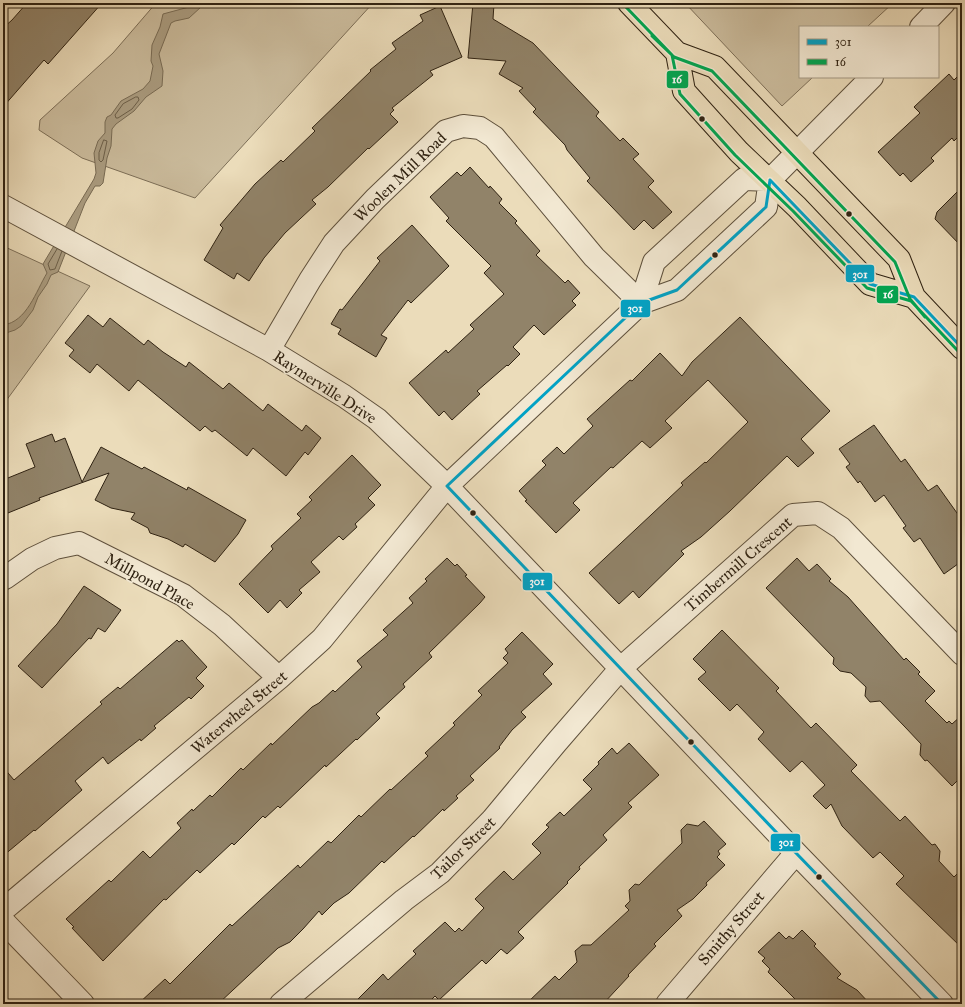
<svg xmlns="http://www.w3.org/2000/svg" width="965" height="1007" viewBox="0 0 965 1007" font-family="'IM FELL Great Primer',serif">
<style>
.green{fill:#cbbc9d;stroke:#7d6f58}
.water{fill:#ab9d81;stroke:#796c55}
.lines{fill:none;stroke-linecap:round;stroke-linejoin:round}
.shore{stroke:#6d604a;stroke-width:1}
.building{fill:#918369;stroke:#2f2212}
.minor-casing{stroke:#5e503c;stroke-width:24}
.major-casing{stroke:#2f2212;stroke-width:24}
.minor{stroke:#f2e8d2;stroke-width:22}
.major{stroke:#ebdcba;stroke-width:22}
.bus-1-casing{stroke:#f2e8d2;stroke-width:6}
.bus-2-casing{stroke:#f2e8d2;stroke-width:6}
.bus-1{stroke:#02a2c5;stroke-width:3}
.bus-2{stroke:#00a651;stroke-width:3}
.bus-dot{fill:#2f2212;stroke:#f2e8d2;stroke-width:1.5}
.labels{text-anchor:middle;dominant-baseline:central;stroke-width:3.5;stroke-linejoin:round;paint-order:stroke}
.street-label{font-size:16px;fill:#2f2212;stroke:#f2e8d2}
.line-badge{stroke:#f2e8d2;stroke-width:1.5}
.badge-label{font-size:11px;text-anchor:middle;font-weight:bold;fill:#fff}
</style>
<rect width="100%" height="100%" fill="#ebdcba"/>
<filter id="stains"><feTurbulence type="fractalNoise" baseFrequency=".005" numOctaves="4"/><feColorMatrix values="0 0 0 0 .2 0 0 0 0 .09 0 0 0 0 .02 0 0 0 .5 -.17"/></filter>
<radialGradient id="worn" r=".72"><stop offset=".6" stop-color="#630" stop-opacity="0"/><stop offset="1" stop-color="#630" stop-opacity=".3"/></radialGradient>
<path class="green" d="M156,3H373L195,198L82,158L39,130L40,120L113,53Z
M685,3H893L867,27H800V77H813L782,106Z
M3,246L90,286L3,405Z"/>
<path class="water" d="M191,3H201V7L189,18L175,21L171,23L159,54L163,71L162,86L146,97L134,111L116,124L112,129L111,146L107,158L103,183L100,186H95L85,203L58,272L51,275L47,284L38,297L33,310L21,326L15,330L3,334V325C27,322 36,291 47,273L43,264L94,179L96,173L94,153L98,141L105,133V122L107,117L111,115L121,101L143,89L150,81L153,66L151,61L152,45L160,27L163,14L189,7Z"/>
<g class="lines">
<path class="shore" d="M136,97H138L139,100L132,109L118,118H116L115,115L123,104Z
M104,140L107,141L103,160L101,162L99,160V153Z
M57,249L48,264L50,270L55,269L62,251"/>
</g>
<path class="building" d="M27,3H102L48,64L44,60L3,107V28L12,20Z
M473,3L494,4L493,19L533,43L599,112L596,116L620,141L623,138L639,154L633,159L654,181L648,187L672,212L653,229L644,220L634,230L587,181L590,178L567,150L565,145L533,112L536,109L519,91L523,88L499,74L506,61L468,58Z
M440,6L462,57L430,71L433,75L392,108L394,110L390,114L398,122L369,149L368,148L328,187L312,200L316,204L285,233L264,258L249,281L237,273L234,279L204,260L223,228L220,225L255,184L281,160L283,162L315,131L312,128L371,71L370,70L396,49L392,43L423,21L420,15Z
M962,72V133L954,141L952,138L931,158L934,161L911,182L903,173L900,176L878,152L920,113L914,107L949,74L954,80Z
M470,167L489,188L490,186L502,199L499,203L517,221L515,223L540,251L536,255L565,283L568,280L580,293L572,301L576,305L544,335L534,325L513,347L520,354L508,366L507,365L477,391L480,394L452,420L444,411L439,416L409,383L446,350L448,353L474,329L470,325L504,294L484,273L491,266L446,221L449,218L430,197L457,172L461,176Z
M962,187V247L935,219L937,212Z
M412,225L449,266L411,303L408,300L381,335L387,338L376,357L338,334L341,329L331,324L340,309L342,310L380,261L377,258Z
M88,315L103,327L110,318L144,345L148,340L163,352L186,367L189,362L223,389L229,383L263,411L268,404L302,431L306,425L321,438L308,455L305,452L286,476L253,448L247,456L215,430L212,432L205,426L200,431L138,380L129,391L97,364L90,373L69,356L74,350L65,343Z
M740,317L830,411L801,439L814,453L798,467L787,456L730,511L701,537L681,551L684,554L639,598L633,591L619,604L589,573L683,485L681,483L705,462L706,463L748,422L708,380L665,421L672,428L650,448L642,441L613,468L611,467L573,503L580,510L556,533L525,501L527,500L519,491L546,465L542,461L557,447L564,454L593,426L587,419L630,380L632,381L660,353L682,376L692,362Z
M874,425L901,462L905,459L928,491L937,485L962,520V561L944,574L920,538L914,542L903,528L906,526L884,495L875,502L860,481L858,483L846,467L850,464L839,449Z
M52,434L55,442L65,438L82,482L101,447L142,469L144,467L187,490L188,487L246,520L238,534L215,562L185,544L183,547L168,539L150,533L148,528L131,519L135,513L111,508L95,500L109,473L39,498L40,500L3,515V480L35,467L26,444Z
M352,455L381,485L368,498L375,505L355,524L357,527L343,540L339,536L311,562L320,572L299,590L302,593L287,608L280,600L268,613L239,584L273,549L271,546L301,518L297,514L312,500L309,497Z
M447,558L455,566L457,564L467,575L465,576L485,597L480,603L429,653L432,657L403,684L405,687L376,714L380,718L357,740L356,739L326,767L325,765L280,808L278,806L265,818L263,816L234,845L232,843L200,873L197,870L166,900L164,899L103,961L72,928L74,927L66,919L109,880L111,882L143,851L150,858L181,828L177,823L192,809L193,811L210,795L212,797L241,768L243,770L271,743L272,745L312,707L319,703L333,690L335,692L362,667L357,661L388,635L383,630L413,603L409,598L427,581L425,579Z
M797,558L809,571L817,564L831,579L829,581L848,597L904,660L906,658L920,672L918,674L935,691L925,701L947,723L949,721L952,724L962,715V776L952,786L927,760L925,761L920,755L921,744L905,727L880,701L870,702L865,696L866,687L851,673L840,671L833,664L834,658L766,588Z
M84,586L121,610L105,632L98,628L91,639L89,638L42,688L18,666L57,624Z
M722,630L779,688L776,691L811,728L816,723L857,765L851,771L900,821L905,816L932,845L935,844L940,851L939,861L954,877L962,869V948L896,884L904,876L880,852L873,858L842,826L831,804L826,809L813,796L825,785L802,761L790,772L758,739L764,732L737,704L730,711L698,679L706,672L693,659Z
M522,632L553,664L543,674L552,684L521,712L526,717L512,730L499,747L500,748L470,776L474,780L456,796L458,798L444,811L443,809L414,837L413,836L384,863L382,861L349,893L334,903L322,915L319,911L303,929L290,942L278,948L218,1004H138L165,979L170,984L230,924L232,926L298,865L300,868L328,841L331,843L359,815L361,817L390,789L391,790L428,756L425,753L455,725L453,723L482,695L478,691L508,663L503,658L508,653L505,649Z
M177,640L179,642L182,640L207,667L196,678L204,686L191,699L189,697L154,726L156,728L141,741L140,739L108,764L103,757L75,781L82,790L35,831L34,830L3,856V767L14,780L102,704L100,702L118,687L120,689Z
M629,743L659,775L628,803L632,807L603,835L607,840L579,867L580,869L567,882L568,883L518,932L524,938L507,954L501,949L486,964L482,960L439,1000L435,996L427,1004H353L383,974L388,980L416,954L413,951L445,922L455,932L459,928L462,931L484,908L475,899L504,871L513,880L541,853L532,844L549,827L546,825L560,812L564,816L592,789L583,780L599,764L598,762L612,748L617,754Z
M704,821L726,844L718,851L720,854L717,857L725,865L706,883L707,885L693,899L677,910L682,916L654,944L656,946L628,975L629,976L603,1004H526L555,976L559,980L577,962L575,951L582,945H591L629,910L625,906L630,901L629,890L635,884L639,885L682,843L681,830L687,824L698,826Z
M802,930L816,944L814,946L841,974L837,978L857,990L870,1004H800L768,972L770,969L762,961L765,958L758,952L779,932L786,939L789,936L793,939Z"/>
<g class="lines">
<g class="minor-casing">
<path id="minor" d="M921,27L944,3
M770,180L872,77
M3,206L269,350L344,396L377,419L447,486L796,853L942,1004
M641,303L654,262L744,179L770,180
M269,350L310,280L334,243L375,199L446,131L463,126L480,128L494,137L594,257L641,303
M5,578L32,559L55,548L79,543L183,595L222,625L279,678
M3,910L279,678L322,639L447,486L641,303L677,290L766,207L770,180
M3,921L83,1004
M281,1004L404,900L440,873L492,820L556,743L621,668L793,515L818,513L841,528L962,654
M667,1004L796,853"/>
</g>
<g class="major-casing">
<path id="major" d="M629,3L677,53L715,67L899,259L914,297L962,348
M677,53L684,91L739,152L797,207L870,284L914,297"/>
</g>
<use href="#minor" class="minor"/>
<use href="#major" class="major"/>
<g class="bus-1-casing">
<path id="bus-1" d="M770,180L766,207L677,290L641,303L447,486L796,853L942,1004
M770,180L870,284L914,297L962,348"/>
</g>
<g class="bus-2-casing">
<path id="bus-2" d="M625,6L672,55L680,94L735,155L793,211L867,288L911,301L958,351
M652,36L674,57L712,71L895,262L910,299L925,317"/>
</g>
<use href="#bus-1" class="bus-1"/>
<use href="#bus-2" class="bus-2"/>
</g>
<g class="bus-dot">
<circle cx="702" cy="119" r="3.5"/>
<circle cx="849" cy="214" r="3.5"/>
<circle cx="715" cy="255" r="3.5"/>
<circle cx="473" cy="513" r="3.5"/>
<circle cx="691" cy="742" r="3.5"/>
<circle cx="819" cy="877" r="3.5"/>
</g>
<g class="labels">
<g class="street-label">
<text transform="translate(400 177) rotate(-44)">Woolen Mill Road</text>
<text transform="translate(325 387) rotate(33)">Raymerville Drive</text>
<text transform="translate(738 564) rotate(-41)">Timbermill Crescent</text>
<text transform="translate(150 581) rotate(29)">Millpond Place</text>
<text transform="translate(239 712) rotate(-40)">Waterwheel Street</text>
<text transform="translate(463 848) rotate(-44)">Tailor Street</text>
<text transform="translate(731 928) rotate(-49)">Smithy Street</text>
</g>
</g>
<g class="line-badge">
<rect x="666" y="70" width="23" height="19" rx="4" fill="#00a651"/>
<rect x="845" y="264" width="30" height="19" rx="4" fill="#02a2c5"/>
<rect x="876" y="285" width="23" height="19" rx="4" fill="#00a651"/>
<rect x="620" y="299" width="31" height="19" rx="4" fill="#02a2c5"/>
<rect x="522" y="572" width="31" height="19" rx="4" fill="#02a2c5"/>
<rect x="770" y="833" width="31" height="19" rx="4" fill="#02a2c5"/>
</g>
<g class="badge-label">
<text x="677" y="83">16</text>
<text x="860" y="278">301</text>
<text x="888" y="298">16</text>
<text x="635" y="312">301</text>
<text x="537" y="585">301</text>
<text x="786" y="846">301</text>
</g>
<rect width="965" height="1007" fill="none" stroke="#ebdcba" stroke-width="16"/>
<rect x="4" y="4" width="957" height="999" fill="none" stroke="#2f2212" stroke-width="2"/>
<rect x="8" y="8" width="949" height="991" fill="none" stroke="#2f2212"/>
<rect x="799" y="26" width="140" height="52" fill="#f2e8d2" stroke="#a49985"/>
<rect x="807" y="39" width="20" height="6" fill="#02a2c5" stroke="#a49985"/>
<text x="835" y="46" font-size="12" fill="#2f2212">301</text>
<rect x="807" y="59" width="20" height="6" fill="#00a651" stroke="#a49985"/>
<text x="835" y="66" font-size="12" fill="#2f2212">16</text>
<rect width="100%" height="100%" filter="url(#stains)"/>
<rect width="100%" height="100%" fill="url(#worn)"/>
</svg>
